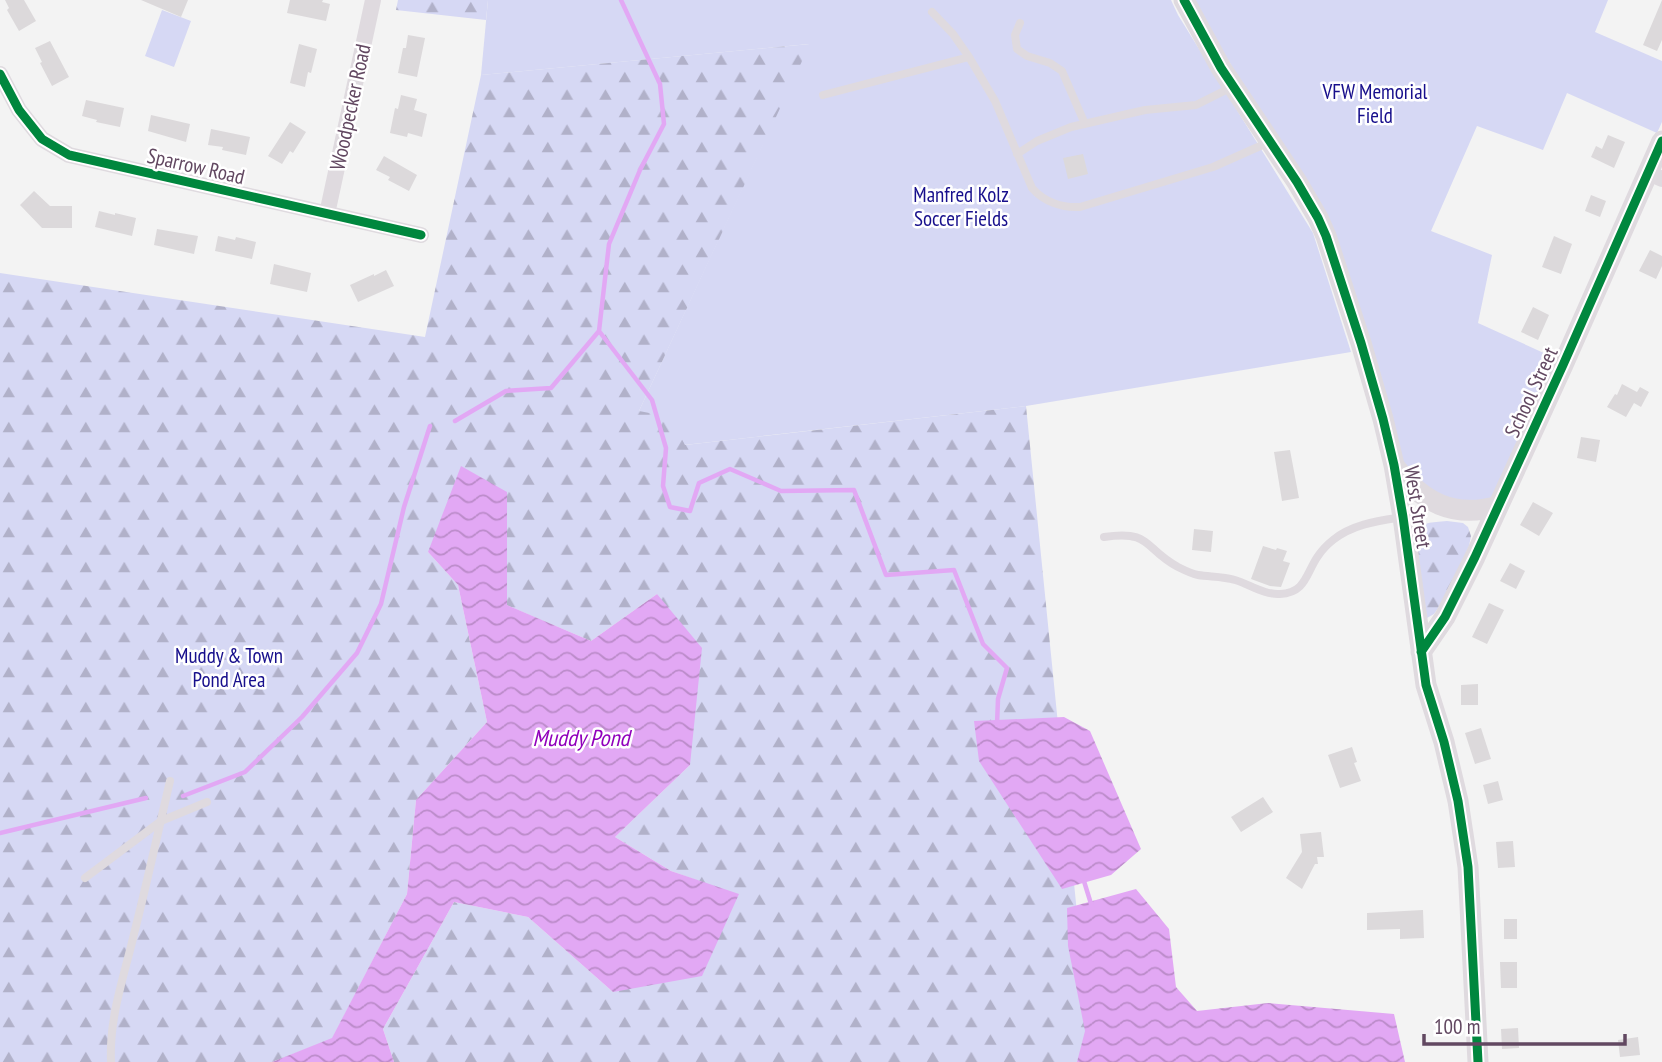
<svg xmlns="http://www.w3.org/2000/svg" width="1662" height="1062" viewBox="0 0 1662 1062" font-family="'PT Sans Narrow',sans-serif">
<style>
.green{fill:#d6d8f4}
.forest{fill:url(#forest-firs)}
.water{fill:url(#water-waves)}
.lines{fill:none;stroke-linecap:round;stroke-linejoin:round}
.stream{stroke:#e2a8f4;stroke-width:4.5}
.building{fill:#dcd9db}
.service{stroke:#dfdadf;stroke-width:8}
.minor{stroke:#dfdadf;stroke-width:16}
.tertiary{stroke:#dfdadf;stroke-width:21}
.cycleway-casing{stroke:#fff;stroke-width:13}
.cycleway{stroke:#00873e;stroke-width:9}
.labels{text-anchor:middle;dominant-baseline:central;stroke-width:5;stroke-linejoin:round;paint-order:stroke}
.park-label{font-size:21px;fill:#170f8c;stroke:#fff}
.street-label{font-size:21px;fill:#624861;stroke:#fff}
.water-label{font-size:23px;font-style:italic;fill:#9100bc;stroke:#fff}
</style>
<defs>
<pattern id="forest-firs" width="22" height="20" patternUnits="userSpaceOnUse" patternTransform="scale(1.75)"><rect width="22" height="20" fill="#d6d8f4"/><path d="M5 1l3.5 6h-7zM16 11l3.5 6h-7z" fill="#b1b1c9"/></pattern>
<pattern id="water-waves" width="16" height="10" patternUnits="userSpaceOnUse" patternTransform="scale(1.75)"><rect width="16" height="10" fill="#e2a8f4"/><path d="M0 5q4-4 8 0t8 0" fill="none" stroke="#bb8bc9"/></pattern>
</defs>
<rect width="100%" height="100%" fill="#f3f3f3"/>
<path class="green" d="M488,0H1171L1178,15L1313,233L1351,352L1026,406L684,445L639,411L809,44L481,75Z
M1192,0H1608L1595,32L1662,61V122L1657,133L1567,93L1543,150L1477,126L1431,231L1492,255L1478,323L1557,359L1500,490L1490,498L1479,502L1446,501L1403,467L1371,353L1263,118Z
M162,10L191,21L174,67L145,56Z"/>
<path class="forest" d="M398,0H488L486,20L396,10Z
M810,44L639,411L670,417L685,445L1026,406L1092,1062H394L383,1029L454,902L528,917L613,992L738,895L671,871L615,837L690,765L657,594L591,641L506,605L507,492L428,552L458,585L487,722L416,800L407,894L332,1039L272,1062H0V273L425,337L481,75Z
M1447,521L1463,523L1468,527L1471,536L1469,546L1446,597L1434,614L1427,618L1415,536C1422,520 1431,523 1447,521Z"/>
<path class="water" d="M461,466L507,492V605L591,641L657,594L702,648L690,765L615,837L671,871L739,894L702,976L613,992L528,917L454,902L383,1029L394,1062H272L332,1038L407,894L416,800L487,722L458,585L428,552Z
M1064,717L1090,731L1141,849L1111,875L1062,889L979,761L974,721Z
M1136,889L1169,929L1176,987L1197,1011L1268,1003L1394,1014L1405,1062H1077L1085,1031L1068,946L1067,908Z"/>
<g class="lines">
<path class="stream" d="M599,331L652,400L666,448L663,486L670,507L690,511L699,483L730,469L781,491L854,490L886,575L954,570L983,644L1007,668L998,699L997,725
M455,421L506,391L551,388L599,331L609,244L640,170L664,124L660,84L621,0
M183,796L245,772L302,717L357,653L381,604L404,507L430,426
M0,833L146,798
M1083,878L1092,907"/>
</g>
<path class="building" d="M5,0H24L36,21L19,31L7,10L9,8Z
M141,0H188L181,17Z
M290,0H323L322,2L330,4L326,21L287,13Z
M1662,0V40L1657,51L1643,45Z
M408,35L425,38L417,77L398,73L403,48H406Z
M50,41L69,77L52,86L40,63L42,62L35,48Z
M299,44L317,49L311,73L308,72L305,87L290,83Z
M401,95L417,99L414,110L427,114L422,137L408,133L407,137L390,133L395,108L398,109Z
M86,100L124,108L120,127L96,122L97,120L82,116Z
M151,115L190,124L186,142L148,131Z
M290,122L306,132L293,153L290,151L282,164L268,156Z
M211,129L250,137L246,155L222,150L223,147L208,145Z
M1608,135L1625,142L1614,168L1591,157L1596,146L1602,149Z
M1083,154L1088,174L1068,179L1063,158Z
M384,156L417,175L409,191L388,180L390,177L376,170Z
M34,191L50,206H72V228H42L20,205Z
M1591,195L1606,201L1600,217L1585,211Z
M99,211L115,215V213L136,218L132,236L95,227Z
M157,229L198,236L194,254L154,245Z
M218,236L235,240L236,237L256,242L252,259L215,251Z
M1554,236L1572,244L1561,274L1542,267Z
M1650,250L1662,256V266L1656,279L1639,271Z
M274,264L311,273L307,292L270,284Z
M386,270L394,286L358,302L350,285L374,274V276Z
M1533,307L1549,315L1538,340L1521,332Z
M1622,384L1637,392L1640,387L1649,392L1641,407L1634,403L1626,417L1607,407L1615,394L1617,395Z
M1581,437L1600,440L1596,462L1577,458Z
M1290,450L1299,498L1282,501L1274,452Z
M1533,502L1553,513L1539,536L1520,525Z
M1194,529L1213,531L1211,552L1192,550Z
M1263,546L1276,550L1277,548L1287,551L1283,561L1290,563L1281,587L1270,586L1251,579Z
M1510,563L1525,571L1516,589L1500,581Z
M1489,603L1504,610L1487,644L1472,637Z
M1478,684V705H1461V685Z
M1481,728L1491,759L1475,764L1465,733Z
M1352,747L1357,762L1354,763L1361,781L1340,788L1328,755Z
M1498,781L1503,800L1488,804L1483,785Z
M1263,797L1273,812L1241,832L1231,817Z
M1321,832L1324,857H1317L1318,864H1315L1302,889L1286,878L1302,852L1300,834Z
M1513,841L1515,867L1498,868L1496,842Z
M1423,910L1424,938L1400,939V929L1367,930V913Z
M1504,919H1517V939H1504Z
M1500,962H1517V988H1501Z
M1518,1028L1519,1048L1502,1049L1501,1029Z
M1638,1037L1640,1055L1620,1057L1618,1040Z"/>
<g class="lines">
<path class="service" d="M932,12L953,34L969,57
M1020,23L1015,35L1017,49L1027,56L1050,63L1062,71L1085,124
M823,95L969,57L995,101L1032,188C1044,202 1062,208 1080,207L1213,167L1267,143
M1017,154L1037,141L1071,127L1145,110L1196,105L1232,87
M1104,537C1152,530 1143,548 1178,567C1184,570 1192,574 1198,575C1210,577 1222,576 1235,580C1249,584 1264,595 1280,594C1306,593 1306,573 1318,556C1322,550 1328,544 1333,540C1353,524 1378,521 1403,517
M85,878L161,821L207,802
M111,1062C109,1017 124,977 134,934C147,883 158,832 170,781"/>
<path class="minor" d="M0,74L19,110L42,139L69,155L421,235
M1648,173L1662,179
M327,214L373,0"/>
<path class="tertiary" d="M1184,0L1221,68L1297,182L1318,218L1326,236L1361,343L1383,419L1394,465L1403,517L1426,685L1444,742L1458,801L1468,867L1478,1062
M1395,467C1422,502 1453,519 1498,506
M1421,652L1445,617L1475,557L1563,365L1662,141"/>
<g class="cycleway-casing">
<path id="cycleway" d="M1184,0L1221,68L1297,182L1318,218L1326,236L1361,343L1383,419L1394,465L1403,517L1426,685L1444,742L1458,801L1468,867L1478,1062
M0,74L19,110L42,139L69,155L421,235
M1421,652L1445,617L1475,557L1563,365L1662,141"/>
</g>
<use href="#cycleway" class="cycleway"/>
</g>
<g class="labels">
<g class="park-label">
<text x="1375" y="91">VFW Memorial<tspan x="1375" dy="24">Field</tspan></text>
<text x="961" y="194">Manfred Kolz<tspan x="961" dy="24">Soccer Fields</tspan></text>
<text x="229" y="655">Muddy &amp; Town<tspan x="229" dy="24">Pond Area</tspan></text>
</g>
<g class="street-label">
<text transform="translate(350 107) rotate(-78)">Woodpecker Road</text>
<text transform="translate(196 166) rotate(13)">Sparrow Road</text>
<text transform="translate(1531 392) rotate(-65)">School Street</text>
<text transform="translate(1418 507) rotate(81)">West Street</text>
</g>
<g class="water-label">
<text x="581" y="737">Muddy Pond</text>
</g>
</g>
<path d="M1424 1034v10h201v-10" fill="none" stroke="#624861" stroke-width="3.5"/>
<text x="1434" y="1034" font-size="21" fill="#624861" stroke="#ffffff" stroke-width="5" paint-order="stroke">100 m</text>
</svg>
